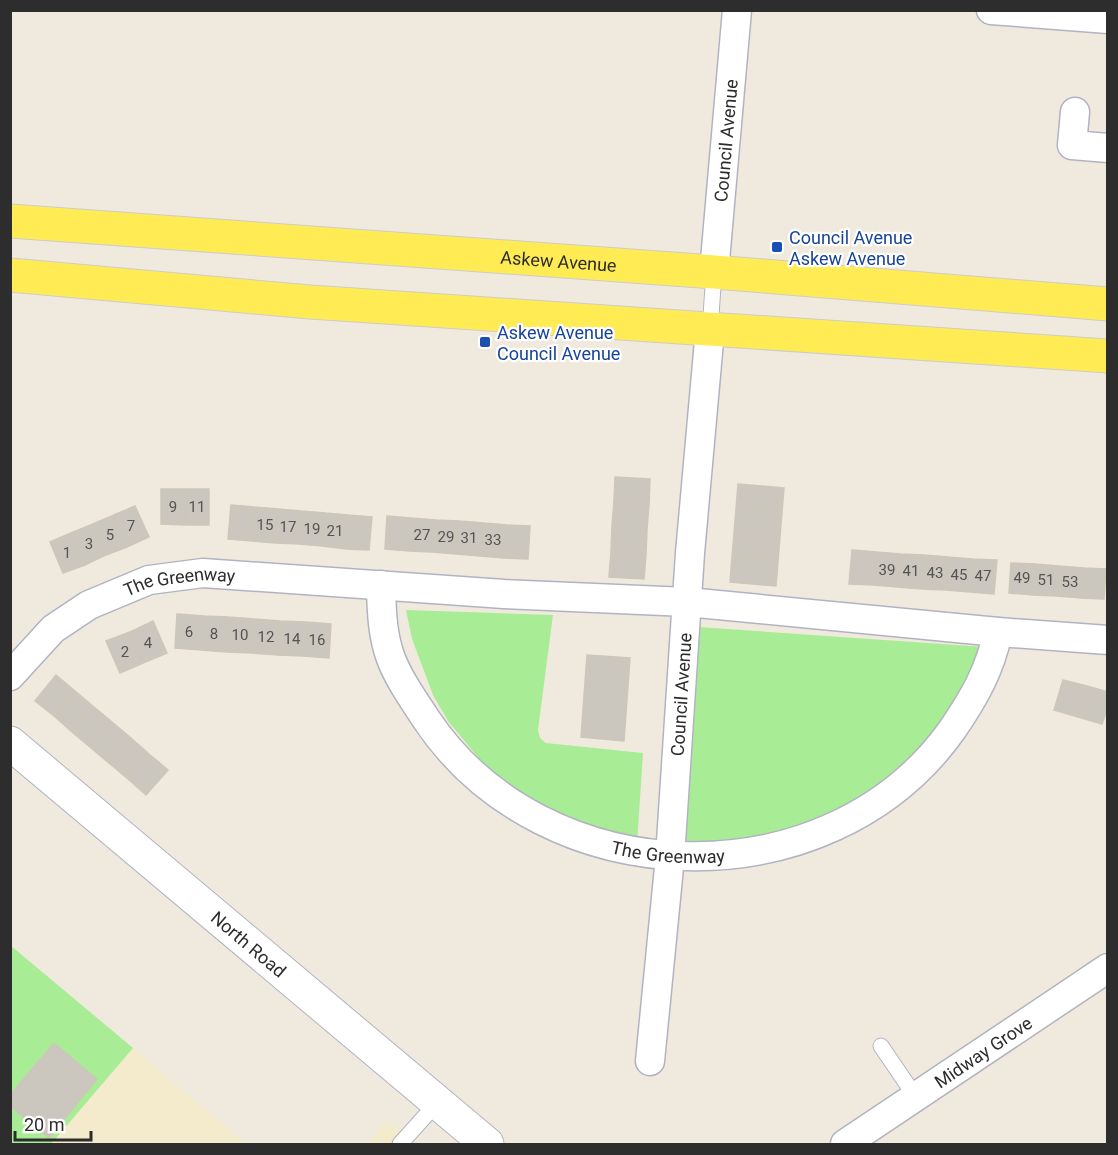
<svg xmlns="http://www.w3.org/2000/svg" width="1118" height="1155" viewBox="0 0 1118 1155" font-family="Roboto,sans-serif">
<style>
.education{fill:#f3ebcc}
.green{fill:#a9ec96}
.building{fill:#cbc7be;stroke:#ccc7b7;stroke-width:1.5}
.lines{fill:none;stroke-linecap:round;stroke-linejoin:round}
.lane-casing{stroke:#b2b3c2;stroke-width:17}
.street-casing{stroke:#b2b3c2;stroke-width:31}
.secondary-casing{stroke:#b2b3c2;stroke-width:35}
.primary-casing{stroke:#cdcdcd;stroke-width:35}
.lane{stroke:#fff;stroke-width:15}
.street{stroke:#fff;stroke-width:28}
.secondary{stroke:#fff;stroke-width:33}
.primary{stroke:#ffeb54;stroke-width:33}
.transit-dot{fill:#1a4fb4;stroke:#fff;stroke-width:2}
.labels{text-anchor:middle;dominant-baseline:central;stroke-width:4.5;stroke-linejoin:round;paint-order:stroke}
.number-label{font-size:15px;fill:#545451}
.street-label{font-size:18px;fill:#2d2d2d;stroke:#fff}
.transit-label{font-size:18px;fill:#164399;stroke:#fff;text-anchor:start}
</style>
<rect width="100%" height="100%" fill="#f0eade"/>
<path class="education" d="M133,1048L247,1144H51Z
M387,1121L416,1144H367Z"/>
<path class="green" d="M406,610L553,615L538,730L540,738L546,743L643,753L637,844L555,817L486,767L448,721L433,695L412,639Z
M699,627L985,647C945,735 882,799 789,828C778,832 766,837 754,839C731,842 708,842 685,843Z
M10,945L133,1048L51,1144H11Z"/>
<path class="building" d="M615,477L650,479L649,504L614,501Z
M738,484L784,488L782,512L736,509Z
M161,489H185V525L161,524Z
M185,489H209V525H185Z
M614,501L649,504L647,529L612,526Z
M231,505L254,507L252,541L228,539Z
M135,506L149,537L127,547L114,515Z
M254,507L278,509L275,543L252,541Z
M278,509L301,511L299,544L275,543Z
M736,509L782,512L780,537L734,533Z
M301,511L325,513L322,546L299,544Z
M325,513L348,515L346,549L322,546Z
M114,515L127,547L106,555L93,524Z
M348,515L372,517L369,550L346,549Z
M387,516L411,518L409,551L385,549Z
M411,518L435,520L432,552L409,551Z
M435,520L459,521L456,554L432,552Z
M459,521L483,523L480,556L456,554Z
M483,523L507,525L504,558L480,556Z
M93,524L106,555L85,565L71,533Z
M507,525L530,526L528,559L504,558Z
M612,526L647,529L646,554L611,552Z
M71,533L85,565L63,573L50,542Z
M734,533L780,537L778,561L732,557Z
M852,550L876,552L874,585L849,584Z
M611,552L646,554L644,579L609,577Z
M876,552L900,554L897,587L874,585Z
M900,554L924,555L922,589L897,587Z
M924,555L948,557L946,590L922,589Z
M732,557L778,561L776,586L730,582Z
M948,557L972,559L970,592L946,590Z
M972,559L997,560L994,594L970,592Z
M1011,563L1035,564L1033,595L1009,593Z
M1035,564L1059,566L1057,596L1033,595Z
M1059,566L1083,568L1081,598L1057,596Z
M1083,568L1106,569L1104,599L1081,598Z
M177,614L203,616L201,650L175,648Z
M203,616L228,617L226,652L201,650Z
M228,617L254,619L252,653L226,652Z
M254,619L280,621L278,655L252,653Z
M153,621L167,653L143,663L130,632Z
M280,621L305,622L303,656L278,655Z
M305,622L331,624L329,658L303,656Z
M130,632L143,663L120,673L106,641Z
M587,655L630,658L624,741L581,737Z
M56,675L75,691L54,716L35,701Z
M1063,680L1087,686L1078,717L1054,710Z
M1087,686L1108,692V706L1102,724L1078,717Z
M75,691L94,707L72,732L54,716Z
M94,707L112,722L91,748L72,732Z
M112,722L131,738L109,763L91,748Z
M131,738L149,754L128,779L109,763Z
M149,754L168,770L146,795L128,779Z
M54,1043L97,1079L49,1138L10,1106V1095Z"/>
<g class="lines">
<g class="lane-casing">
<path id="lane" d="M710,330L714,272
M881,1046L915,1096
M400,1144L437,1103"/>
</g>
<g class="street-casing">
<g id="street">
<path d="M991,10L1108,19"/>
<path d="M1075,112L1072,145L1108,148"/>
<path id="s1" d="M714,272L737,10"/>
<path id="s2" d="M381,585C382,652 390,665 426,719C544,896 828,904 952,730C974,698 990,670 998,632"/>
<path id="s3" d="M10,676L53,629L89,605L149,580L203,573L504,594L687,602L998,632L1108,640"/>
<path id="s4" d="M650,1061L670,857L690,553L710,330"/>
<path id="s5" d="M845,1144L1108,968"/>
</g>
</g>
<g class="secondary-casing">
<g id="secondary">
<path id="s6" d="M10,743L487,1144"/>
</g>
</g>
<g class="primary-casing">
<g id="primary">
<path id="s7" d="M10,221L714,272L1108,304"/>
<path d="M10,275L310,302L1108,356"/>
</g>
</g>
<use href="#lane" class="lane"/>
<use href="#street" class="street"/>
<use href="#secondary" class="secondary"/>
<use href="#primary" class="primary"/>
</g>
<g class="transit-dot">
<rect x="771" y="241" width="12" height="12" rx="3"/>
<rect x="479" y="336" width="12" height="12" rx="3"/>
</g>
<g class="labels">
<g class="number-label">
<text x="173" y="507">9</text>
<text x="197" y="507">11</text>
<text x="265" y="525">15</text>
<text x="131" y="526">7</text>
<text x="288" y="527">17</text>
<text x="312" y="529">19</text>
<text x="335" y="531">21</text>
<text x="110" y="535">5</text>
<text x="422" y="535">27</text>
<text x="446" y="537">29</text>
<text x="469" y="538">31</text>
<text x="493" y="540">33</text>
<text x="89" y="544">3</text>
<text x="67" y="553">1</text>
<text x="887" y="570">39</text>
<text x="911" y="571">41</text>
<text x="935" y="573">43</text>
<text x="959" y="575">45</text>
<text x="983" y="576">47</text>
<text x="1022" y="578">49</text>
<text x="1046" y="580">51</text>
<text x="1070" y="582">53</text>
<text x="189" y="632">6</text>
<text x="214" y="634">8</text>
<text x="240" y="635">10</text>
<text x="266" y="637">12</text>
<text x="292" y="639">14</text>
<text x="317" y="640">16</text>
<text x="148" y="643">4</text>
<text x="125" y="652">2</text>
</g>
<g class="street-label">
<text stroke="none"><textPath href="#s1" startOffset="132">Council Avenue</textPath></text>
<text stroke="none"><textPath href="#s7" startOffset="550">Askew Avenue</textPath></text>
<text stroke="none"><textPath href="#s3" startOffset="202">The Greenway</textPath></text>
<text stroke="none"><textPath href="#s4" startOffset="368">Council Avenue</textPath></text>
<text stroke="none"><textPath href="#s2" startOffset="432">The Greenway</textPath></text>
<text stroke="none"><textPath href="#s6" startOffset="312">North Road</textPath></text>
<text stroke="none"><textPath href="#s5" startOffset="166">Midway Grove</textPath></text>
</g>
<g class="transit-label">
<text x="789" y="237">Council Avenue<tspan x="789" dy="21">Askew Avenue</tspan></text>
<text x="497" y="332">Askew Avenue<tspan x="497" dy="21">Council Avenue</tspan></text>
</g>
</g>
<rect width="1118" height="1155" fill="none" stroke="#2d2d2d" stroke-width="24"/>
<path d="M15 1131v9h76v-9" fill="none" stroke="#2d2d2d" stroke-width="3"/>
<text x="24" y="1131" font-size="18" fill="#2d2d2d" stroke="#ffffff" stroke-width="4.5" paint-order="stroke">20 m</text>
</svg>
